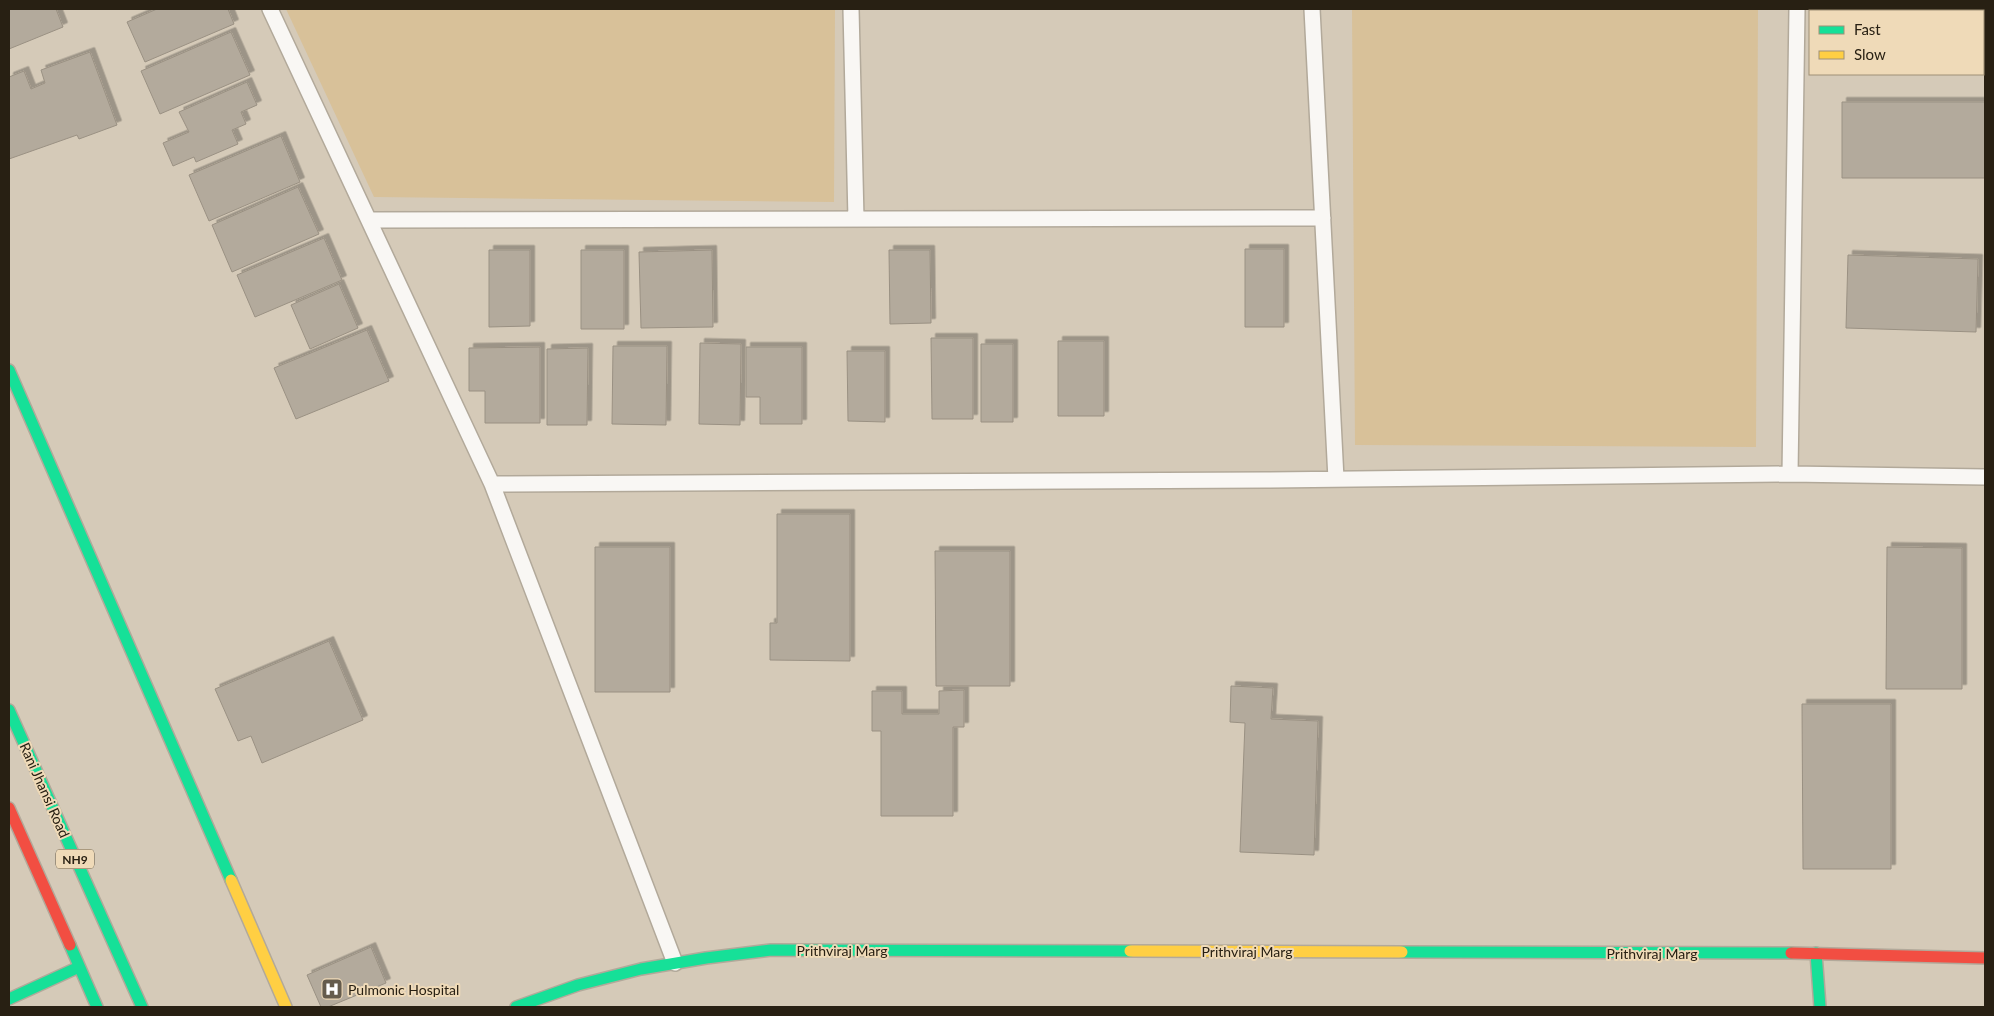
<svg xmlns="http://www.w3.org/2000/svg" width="1994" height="1016" viewBox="0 0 1994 1016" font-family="Lato,sans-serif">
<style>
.green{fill:#d8c199}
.building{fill:#b3aa9c;stroke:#9a9183;filter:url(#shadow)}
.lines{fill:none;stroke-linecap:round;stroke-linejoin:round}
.lane-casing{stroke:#b2a99a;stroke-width:18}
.fast-casing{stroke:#b2a99a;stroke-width:14}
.slow-casing{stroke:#b2a99a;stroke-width:14}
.jam-casing{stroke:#b2a99a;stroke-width:14}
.lane{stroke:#f9f7f4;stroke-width:15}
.fast{stroke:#16e098;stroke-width:11}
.slow{stroke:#ffcf43;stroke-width:11}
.jam{stroke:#f24e42;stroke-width:11}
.labels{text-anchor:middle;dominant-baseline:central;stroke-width:4;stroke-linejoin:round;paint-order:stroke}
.shield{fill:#efdab8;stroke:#645844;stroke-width:1}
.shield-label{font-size:12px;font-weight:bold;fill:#282013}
.street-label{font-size:14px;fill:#282013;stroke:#efdab8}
.poi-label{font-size:14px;fill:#282013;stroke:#efdab8;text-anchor:start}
</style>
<defs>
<filter id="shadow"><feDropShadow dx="4.5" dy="-4.5" stdDeviation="0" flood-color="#0004"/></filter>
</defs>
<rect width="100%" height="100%" fill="#d5cab8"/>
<path class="green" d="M286,9H835L834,202L374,197Z
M1352,9H1758L1756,447L1355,445Z"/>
<path class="building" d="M9,9H56L63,27L9,49Z
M157,9H228L234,24L145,62L127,22Z
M231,32L250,75L160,114L141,71Z
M90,52L117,125L79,139L77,135L9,159V77L24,71L31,89L45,83L41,70Z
M247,82L257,105L241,112L246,124L232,130L238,144L196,162L194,157L173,166L163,143L189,132L179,112Z
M1842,102H1985V178H1842Z
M281,136L300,182L209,221L189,175Z
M298,187L319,234L232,272L212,225Z
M324,238L342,280L255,317L237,275Z
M1245,249H1284V327H1245Z
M489,250H530V326L489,327Z
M581,250H624V329H581Z
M712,250L713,327L641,328L639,252Z
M889,250H930L931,323L890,324Z
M1848,255L1978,259L1976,332L1846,328Z
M339,284L358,328L310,349L291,305Z
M367,330L389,381L296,419L274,368Z
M931,338H973V419H932Z
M1058,341H1104V416H1058Z
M700,343L741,344L740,425L699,424Z
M981,344H1013V422H981Z
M613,346H667L666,425L612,424Z
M540,347V423H485V391H469V348Z
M746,347H802V424H760V397H746Z
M588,348L587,425H547V349Z
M847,351H885V422L848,421Z
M777,514H850V661L770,660V623H777Z
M595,547H670V692H595Z
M1887,547L1962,548V689H1886Z
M935,551H1010V686H936Z
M329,641L363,720L262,763L251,736L238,741L215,689Z
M1231,686L1273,688L1271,719L1318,721L1314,855L1240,852L1245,723L1230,722Z
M964,690V727H953V816H881V731H872V691H902V714H939V691Z
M1802,704H1891V869H1803Z
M371,947L386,983L328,1007H321L307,975Z"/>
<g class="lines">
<g class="lane-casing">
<path id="lane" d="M270,9L492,484
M851,9L856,219
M1312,9L1336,479
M369,220L1323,218
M1790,474L1797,9
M675,963L492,484L1265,480L1790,474L1985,477"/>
</g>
<g class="fast-casing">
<path id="fast" d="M9,370L231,880
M9,710L142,1007
M70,945L97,1007
M1402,952L1791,953
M1816,953L1820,1007
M9,999L79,967
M516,1007L578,985L641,969L706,958L771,950L1130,951"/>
</g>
<g class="slow-casing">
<path id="slow" d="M231,880L286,1007
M1130,951L1402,952"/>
</g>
<g class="jam-casing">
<path id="jam" d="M9,808L70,945
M1791,953L1985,958"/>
</g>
<use href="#lane" class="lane"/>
<use href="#fast" class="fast"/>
<use href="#slow" class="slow"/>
<use href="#jam" class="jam"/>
</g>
<defs>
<g id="hospital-square" transform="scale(1.125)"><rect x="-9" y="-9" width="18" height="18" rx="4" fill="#655c4d" stroke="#efdab8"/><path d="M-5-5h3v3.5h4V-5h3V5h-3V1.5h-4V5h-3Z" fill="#fff"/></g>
</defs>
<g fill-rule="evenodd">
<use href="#hospital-square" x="332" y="989"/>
</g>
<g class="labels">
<rect class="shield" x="56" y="849.5" width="38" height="19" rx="4"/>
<g class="shield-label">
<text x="75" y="859">NH9</text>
</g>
<g class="street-label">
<text transform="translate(45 790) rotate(66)">Rani Jhansi Road</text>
<text x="842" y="950">Prithviraj Marg</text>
<text x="1247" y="951">Prithviraj Marg</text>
<text x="1652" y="953">Prithviraj Marg</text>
</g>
<g class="poi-label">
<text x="348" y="989">Pulmonic Hospital</text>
</g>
</g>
<rect width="1994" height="1016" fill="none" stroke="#282013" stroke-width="20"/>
<rect x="1809" y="10" width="175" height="65" fill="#efdab8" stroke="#9f9076"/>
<rect x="1819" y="26" width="25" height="8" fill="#16e098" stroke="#9f9076"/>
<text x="1854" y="35" font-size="15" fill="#282013">Fast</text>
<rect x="1819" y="51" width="25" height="8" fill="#ffcf43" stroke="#9f9076"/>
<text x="1854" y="60" font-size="15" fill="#282013">Slow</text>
</svg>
